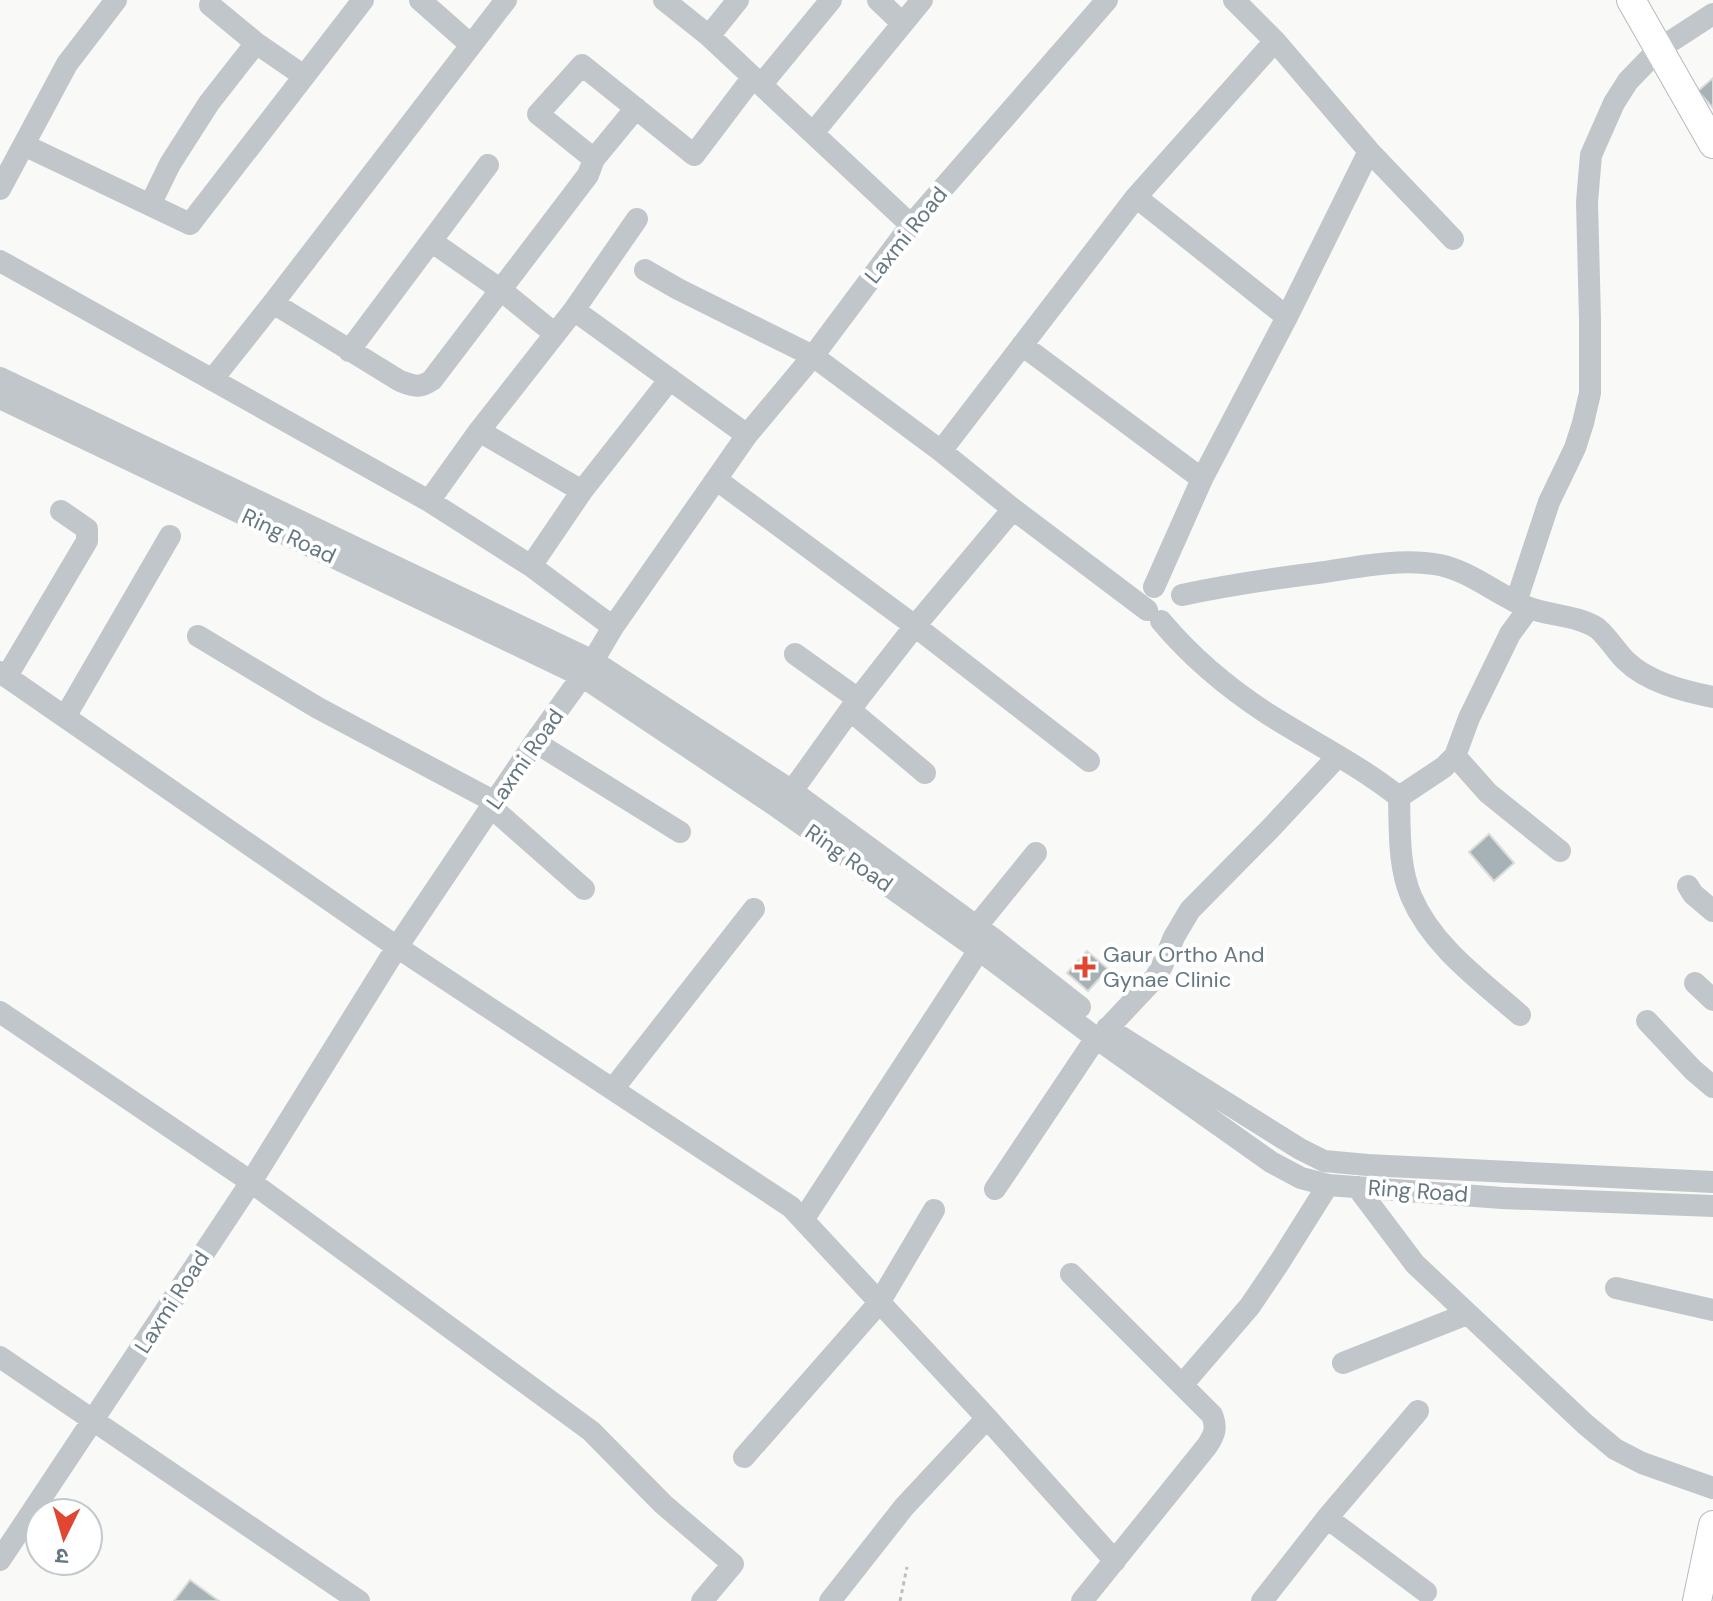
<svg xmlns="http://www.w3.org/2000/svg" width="1713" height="1601" viewBox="0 0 1713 1601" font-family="'DM Sans','Noto Sans Devanagari',sans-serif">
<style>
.building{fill:#a7b2b6;stroke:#dbdbd9;stroke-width:2}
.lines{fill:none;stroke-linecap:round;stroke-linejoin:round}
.major-casing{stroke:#b4babd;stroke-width:30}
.path{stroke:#bbbfc1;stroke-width:3;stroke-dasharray:4 4;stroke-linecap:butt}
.minor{stroke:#c0c6c9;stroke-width:22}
.major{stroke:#fff;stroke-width:28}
.poi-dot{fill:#e04631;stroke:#fff;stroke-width:3}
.labels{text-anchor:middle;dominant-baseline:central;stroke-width:8;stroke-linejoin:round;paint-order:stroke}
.street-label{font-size:22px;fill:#657881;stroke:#fff}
.poi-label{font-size:22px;fill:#657881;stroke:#fff;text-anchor:start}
</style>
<rect width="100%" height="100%" fill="#f9f9f7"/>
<path class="building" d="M1713,78V108L1698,91Z
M1489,834L1514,863L1494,881L1469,852Z
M1087,951L1108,969L1088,991L1067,973Z
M190,1580L219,1601H174Z"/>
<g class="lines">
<g class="major-casing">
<path id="major" d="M1631,0L1713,144
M1697,1601L1713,1525"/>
</g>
<path class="path" d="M900,1601L907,1567"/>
<path class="minor" d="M420,0L471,45
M664,0L709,36L911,225
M878,0L902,23
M1234,0L1275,41L1369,151L1453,239
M210,5L256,43
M709,36L738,0
M761,85L831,0
M636,108L594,159L538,114L582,65L694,155L753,77
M813,133L922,0
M24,145L190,224L363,0
M0,189L67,64L116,0
M1136,197L1287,317
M150,205L170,164L209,103L256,43L304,76
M431,241L501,290L555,334
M0,261L429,501L531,566L613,627
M645,270L678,289L813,356L941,451L1013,509L1147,610
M273,303L400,381C414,386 419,389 432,380L588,175L594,159
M574,310L747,435
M1022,345L1202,479
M349,351L488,165
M0,378L593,661L792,791L991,937L1080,1007
M212,380L273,303L506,0
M0,398L582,676L776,806L979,950L1096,1038L1271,1162L1301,1178L1328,1185L1502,1198L1713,1206
M479,431L582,491
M941,451L1136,197L1275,41
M717,480L915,626L1089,761
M429,501L479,431L574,310L637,219
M531,566L582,491L670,379
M1154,587L1202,479L1287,317L1369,151
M1182,595C1229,585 1277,578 1325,572C1362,566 1403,558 1440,565C1472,572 1497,595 1527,607C1549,616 1577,615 1597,628C1608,637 1615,650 1625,660C1647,682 1683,691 1713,697
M1516,602L1549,502L1575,448L1583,423L1590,393V319L1587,202L1591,155L1614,103L1628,81L1659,49L1713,14
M1161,621C1192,658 1228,688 1268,714C1312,742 1359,765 1399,797
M198,636L318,708L495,802
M795,654L858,699
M0,672L397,947L791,1207L987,1418L1115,1561
M7,676L87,541V529L61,511
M850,710L925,773
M65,717L170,536
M535,742L680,832
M1455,756L1488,793L1560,851
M792,791L858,699L915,626L1013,509
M491,807L584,889
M1688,886L1693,894L1713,911
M976,927L1036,853
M1695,983L1713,1000
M0,1012L251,1182L591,1431L663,1504L733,1564L702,1601
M1520,1015C1480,980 1432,946 1411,896C1398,865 1400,829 1399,797L1444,767L1455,756L1469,718L1510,634L1529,608
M1647,1021L1693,1070L1713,1087
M1107,1028L1300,1149L1324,1161L1368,1165L1713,1182
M1107,1029L1155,978L1162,966L1174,937L1190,910L1269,830L1338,756
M613,1089L754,909
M1357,1187L1415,1264L1585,1424L1615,1449L1642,1463L1713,1488
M995,1189L1096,1038
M803,1220L979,950
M1071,1274L1212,1415C1217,1428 1215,1434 1207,1446L1082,1601
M1616,1288L1713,1310
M0,1357L359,1601
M1343,1363L1467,1314
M1182,1385L1250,1306L1279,1263L1328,1185
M744,1457L879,1303L934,1210
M1327,1518L1426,1592
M0,1560L251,1182L397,947L535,742L593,661L613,627L747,435L813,356L911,225L1107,0
M830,1601L904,1507L987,1418
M1262,1601L1327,1518L1418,1411"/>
<use href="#major" class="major"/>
</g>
<path class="poi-dot" d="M1081 955h8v8h8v8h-8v8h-8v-8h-8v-8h8z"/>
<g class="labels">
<g class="street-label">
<text transform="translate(906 235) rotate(-51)">Laxmi Road</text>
<text transform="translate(289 536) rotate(25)">Ring Road</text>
<text transform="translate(525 759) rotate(-55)">Laxmi Road</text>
<text transform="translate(849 858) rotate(35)">Ring Road</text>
<text transform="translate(1418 1191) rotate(4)">Ring Road</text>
<text transform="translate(172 1302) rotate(-57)">Laxmi Road</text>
</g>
<g class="poi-label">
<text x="1103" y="954">Gaur Ortho And<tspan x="1103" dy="25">Gynae Clinic</tspan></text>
</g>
</g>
<g transform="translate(64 1537) rotate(185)"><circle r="38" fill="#ffffff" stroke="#c1c9cd" stroke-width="2"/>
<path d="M0-6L14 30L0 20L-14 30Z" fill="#e04631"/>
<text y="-12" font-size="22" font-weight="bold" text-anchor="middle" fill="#657881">उ</text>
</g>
</svg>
